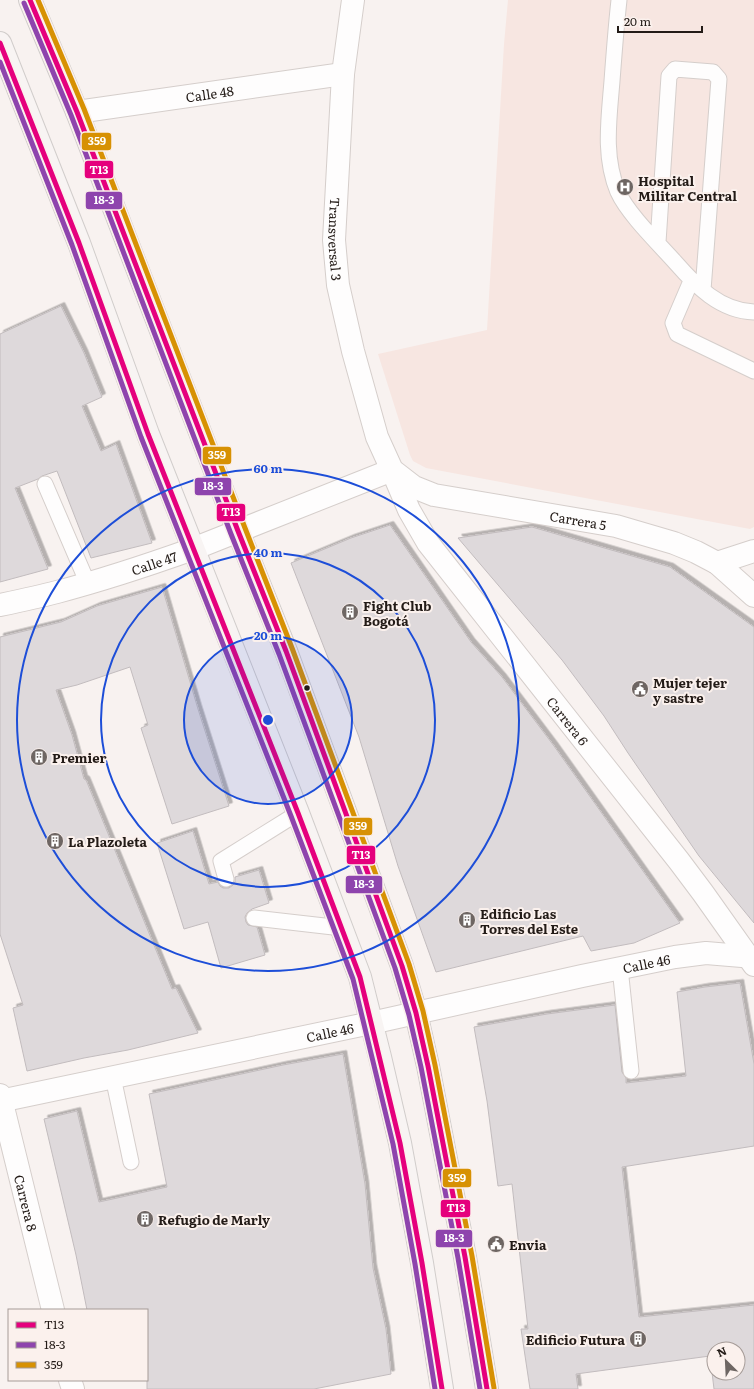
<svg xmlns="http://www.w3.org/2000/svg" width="754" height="1389" viewBox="0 0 754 1389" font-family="Literata,serif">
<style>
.medical{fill:#f7e6e1}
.building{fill:#ded9db;stroke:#c2bcbe;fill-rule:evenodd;filter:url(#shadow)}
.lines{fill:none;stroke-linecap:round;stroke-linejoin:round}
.service-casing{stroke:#d5cecb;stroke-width:17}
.minor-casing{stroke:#d5cecb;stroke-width:24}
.tertiary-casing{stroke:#d5cecb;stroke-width:24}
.primary-casing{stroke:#d1cdcb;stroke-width:24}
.service{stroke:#fefdfd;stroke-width:15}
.minor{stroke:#fefdfd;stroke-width:22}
.tertiary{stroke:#fefdfd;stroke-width:22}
.primary{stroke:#f8f4f3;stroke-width:22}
.bus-1-casing{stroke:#fbf1ed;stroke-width:8}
.bus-2-casing{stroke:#fbf1ed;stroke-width:8}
.bus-3-casing{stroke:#fbf1ed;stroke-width:8}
.bus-1{stroke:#e5007d;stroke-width:5}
.bus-2{stroke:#8e44ad;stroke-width:5}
.bus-3{stroke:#d79103;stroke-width:5}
.ring{fill:none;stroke:#1d4ed8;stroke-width:2}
.bus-dot{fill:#231b17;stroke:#fbf1ed;stroke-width:1.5}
.labels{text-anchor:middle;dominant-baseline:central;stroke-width:4;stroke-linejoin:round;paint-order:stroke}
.street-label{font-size:13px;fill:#231b17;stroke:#fbf1ed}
.poi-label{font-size:13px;font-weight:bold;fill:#231b17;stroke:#fbf1ed;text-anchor:start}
.centre{fill:#1d4ed8;stroke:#fbf1ed;stroke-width:2}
.ring-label{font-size:12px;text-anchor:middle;font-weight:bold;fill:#1d4ed8;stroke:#fbf1ed;stroke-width:4;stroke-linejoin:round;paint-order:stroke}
.line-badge{stroke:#fbf1ed;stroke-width:1.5}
.badge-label{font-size:11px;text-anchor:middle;font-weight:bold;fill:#fff}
</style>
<defs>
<filter id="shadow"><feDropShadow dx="3.5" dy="-3.5" stdDeviation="0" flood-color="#0004"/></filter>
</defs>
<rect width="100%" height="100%" fill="#f8f2f0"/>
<path class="medical" d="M508,0H754V527L750,529L426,468L413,461L410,455L378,354L487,330L504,44Z"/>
<path class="building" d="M61,306L84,353L102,397L82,406L101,451L116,444L152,543L91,558L57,471L42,476L38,479L15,488L48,569L0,582V334Z
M390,525L471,642L502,677L554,746L680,923L634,943L591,951L583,936L436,972L398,866L359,737L291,563L351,538Z
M532,527L670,567L754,627V923L699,856L628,753L604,716L562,660L458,538Z
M162,587L198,709L229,806L172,824L141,728L148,725L130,667L77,685L56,690L72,735L84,779L86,780L172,989L176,988L198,1033L128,1050L84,1058L27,1071L13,1008L23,1005L0,934V637L61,622L97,606Z
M193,831L209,884L218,882L220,886L223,888H229L233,885L235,882V877L259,870L269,903L252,909L247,913L245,917L246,922L248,925L257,927L265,955L221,968L208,922L184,929L157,843Z
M740,983L754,1064V1146L622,1167L639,1317L754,1305V1389H714L710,1356L576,1374L578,1389H530L521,1329H528L512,1184L498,1186L487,1101L474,1027L547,1014L615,1005L622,1072L626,1078V1083L686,1076L677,992L705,987ZM714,1349H738V1373H714Z
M343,1054L365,1184L373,1268L386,1329L391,1374L314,1389H147V1310H87L76,1255L44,1119L77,1111L99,1202L167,1187L149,1094L283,1065Z"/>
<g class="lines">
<g class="service-casing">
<path id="service" d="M619,0C616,27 614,54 612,81C609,119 603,156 618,192C628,214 658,243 675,262C696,286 720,311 754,312
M658,242L669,76L675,69L713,72L719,79L703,290
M691,281L673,323L677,334L754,371
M45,484L88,584
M226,879L221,861L298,813
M254,918L342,928
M620,968L631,1071
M113,1077L131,1162"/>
</g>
<g class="minor-casing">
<g id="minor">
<path id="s1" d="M77,112L343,74"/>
<path d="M717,563L754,551"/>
<path id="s2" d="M0,605C19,601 38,597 57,592C103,580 148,565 193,549L392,470L409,510L428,543L679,861L703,893L754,965"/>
<path id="s3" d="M0,1095L53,1310"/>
<path d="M70,1380L73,1389"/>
</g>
</g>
<g class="tertiary-casing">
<g id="tertiary">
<path id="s4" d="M353,0L343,74L334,240L338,285L353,351L377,437L392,470L414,487L434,495L616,526L674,543L696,552L717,563L754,596"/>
<path id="s5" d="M0,1101L371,1023L582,976L675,957L706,953L754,957"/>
</g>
</g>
<g class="primary-casing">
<path id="primary" d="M30,0L77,112L238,531L286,651L402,966L416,1013L428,1066L465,1257L487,1389
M0,43L79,243L148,434L298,813L360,977L380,1057L400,1143L422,1263L442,1389"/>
</g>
<use href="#service" class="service"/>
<use href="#minor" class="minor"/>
<use href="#tertiary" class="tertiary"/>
<use href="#primary" class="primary"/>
<g class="bus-1-casing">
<path id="bus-1" d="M30,0L77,112L238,531L286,651L402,966L416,1013L428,1066L465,1257L487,1389
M0,43L79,243L148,434L298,813L360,977L400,1143L422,1263L442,1389"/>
</g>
<g class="bus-2-casing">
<path id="bus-2" d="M24,3L71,115L231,534L279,654L395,968L409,1015L421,1067L458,1258L480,1389
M0,62L72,245L141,437L291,816L353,979L393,1144L415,1264L435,1389"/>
</g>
<g class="bus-3-casing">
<path id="bus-3" d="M38,0L84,109L245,528L292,648L409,964L423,1011L435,1065L472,1256L494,1388"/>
</g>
<use href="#bus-1" class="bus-1"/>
<use href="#bus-2" class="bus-2"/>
<use href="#bus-3" class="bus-3"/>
</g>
<circle cx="268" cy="720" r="84" fill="#1d4ed8" fill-opacity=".12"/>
<g class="ring">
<circle cx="268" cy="720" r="84"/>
<circle cx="268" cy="720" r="167"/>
<circle cx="268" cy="720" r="251"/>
</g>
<defs>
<g id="hospital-disc" transform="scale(0.9)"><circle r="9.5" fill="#6e6663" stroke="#fbf1ed"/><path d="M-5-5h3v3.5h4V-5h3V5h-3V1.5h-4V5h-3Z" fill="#fff"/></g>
<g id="building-disc" transform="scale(0.9)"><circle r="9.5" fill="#6e6663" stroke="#fbf1ed"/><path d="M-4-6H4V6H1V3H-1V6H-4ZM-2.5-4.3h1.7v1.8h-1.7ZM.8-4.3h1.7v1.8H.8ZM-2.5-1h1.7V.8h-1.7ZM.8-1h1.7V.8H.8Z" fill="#fff"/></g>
<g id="civic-disc" transform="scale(0.9)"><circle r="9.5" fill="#6e6663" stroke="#fbf1ed"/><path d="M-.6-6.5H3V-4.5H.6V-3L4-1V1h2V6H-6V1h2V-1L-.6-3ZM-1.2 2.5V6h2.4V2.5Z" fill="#fff"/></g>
</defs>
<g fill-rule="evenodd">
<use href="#hospital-disc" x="625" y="187"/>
<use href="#building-disc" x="350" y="612"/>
<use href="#civic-disc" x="640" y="689"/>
<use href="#building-disc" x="39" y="757"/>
<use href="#building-disc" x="55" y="841"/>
<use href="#building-disc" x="467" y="920"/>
<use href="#building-disc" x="145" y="1219"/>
<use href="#civic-disc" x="496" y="1244"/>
<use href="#building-disc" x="638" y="1339"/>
</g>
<circle class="bus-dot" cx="307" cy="688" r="3.5"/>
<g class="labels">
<g class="street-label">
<text stroke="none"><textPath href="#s1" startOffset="134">Calle 48</textPath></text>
<text stroke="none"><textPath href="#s4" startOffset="240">Transversal 3</textPath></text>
<text stroke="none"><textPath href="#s4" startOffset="675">Carrera 5</textPath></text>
<text stroke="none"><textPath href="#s2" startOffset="160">Calle 47</textPath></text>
<text stroke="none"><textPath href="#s2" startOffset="723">Carrera 6</textPath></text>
<text stroke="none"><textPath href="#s5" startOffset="661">Calle 46</textPath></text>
<text stroke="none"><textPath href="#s5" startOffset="337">Calle 46</textPath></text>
<text stroke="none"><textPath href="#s3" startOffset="111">Carrera 8</textPath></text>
</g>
<g class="poi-label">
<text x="638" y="180">Hospital<tspan x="638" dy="15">Militar Central</tspan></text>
<text x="363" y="605">Fight Club<tspan x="363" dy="15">Bogotá</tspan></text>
<text x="653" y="682">Mujer tejer<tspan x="653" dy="15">y sastre</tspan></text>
<text x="52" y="757">Premier</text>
<text x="68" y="841">La Plazoleta</text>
<text x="480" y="913">Edificio Las<tspan x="480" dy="15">Torres del Este</tspan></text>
<text x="158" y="1219">Refugio de Marly</text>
<text x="509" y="1244">Envia</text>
<text x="625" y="1339" text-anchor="end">Edificio Futura</text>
</g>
</g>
<circle cx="268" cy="720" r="6" class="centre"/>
<g class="ring-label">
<text x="268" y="473">60 m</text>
<text x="268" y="557">40 m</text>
<text x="268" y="640">20 m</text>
</g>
<g class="line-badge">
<rect x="81" y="132" width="31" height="19" rx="4" fill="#d79103"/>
<rect x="84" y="160" width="30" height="19" rx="4" fill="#e5007d"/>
<rect x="85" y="191" width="38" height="19" rx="4" fill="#8e44ad"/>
<rect x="202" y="446" width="30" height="19" rx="4" fill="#d79103"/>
<rect x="194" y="477" width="38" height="19" rx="4" fill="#8e44ad"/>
<rect x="216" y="503" width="30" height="19" rx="4" fill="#e5007d"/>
<rect x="343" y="817" width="30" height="19" rx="4" fill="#d79103"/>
<rect x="346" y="845" width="30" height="20" rx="4" fill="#e5007d"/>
<rect x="345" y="875" width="38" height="19" rx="4" fill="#8e44ad"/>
<rect x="442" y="1168" width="30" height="20" rx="4" fill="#d79103"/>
<rect x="440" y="1199" width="31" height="19" rx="4" fill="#e5007d"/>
<rect x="435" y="1229" width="38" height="19" rx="4" fill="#8e44ad"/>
</g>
<g class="badge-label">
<text x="97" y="145">359</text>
<text x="99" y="174">T13</text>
<text x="104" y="204">18-3</text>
<text x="217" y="459">359</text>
<text x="213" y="490">18-3</text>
<text x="231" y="516">T13</text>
<text x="358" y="830">359</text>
<text x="361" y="859">T13</text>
<text x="364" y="888">18-3</text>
<text x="457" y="1182">359</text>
<text x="456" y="1212">T13</text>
<text x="454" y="1242">18-3</text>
</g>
<rect x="8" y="1309" width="140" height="72" fill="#fbf1ed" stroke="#a59b97"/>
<rect x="16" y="1322" width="20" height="6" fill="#e5007d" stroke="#a59b97"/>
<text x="44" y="1329" font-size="12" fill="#231b17">T13</text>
<rect x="16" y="1342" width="20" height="6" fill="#8e44ad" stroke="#a59b97"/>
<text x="44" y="1349" font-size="12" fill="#231b17">18-3</text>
<rect x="16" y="1362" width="20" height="6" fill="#d79103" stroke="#a59b97"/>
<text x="44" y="1369" font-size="12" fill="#231b17">359</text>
<g transform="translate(726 1361) rotate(336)"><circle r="19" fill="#fbf1ed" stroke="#a59b97"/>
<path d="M0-3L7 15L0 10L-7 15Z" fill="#6e6663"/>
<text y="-6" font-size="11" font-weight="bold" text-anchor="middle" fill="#231b17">N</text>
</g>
<path d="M618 26v6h84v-6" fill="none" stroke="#231b17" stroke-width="2"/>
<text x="624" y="26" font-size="12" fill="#231b17" stroke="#fbf1ed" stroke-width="3" paint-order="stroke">20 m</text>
</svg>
